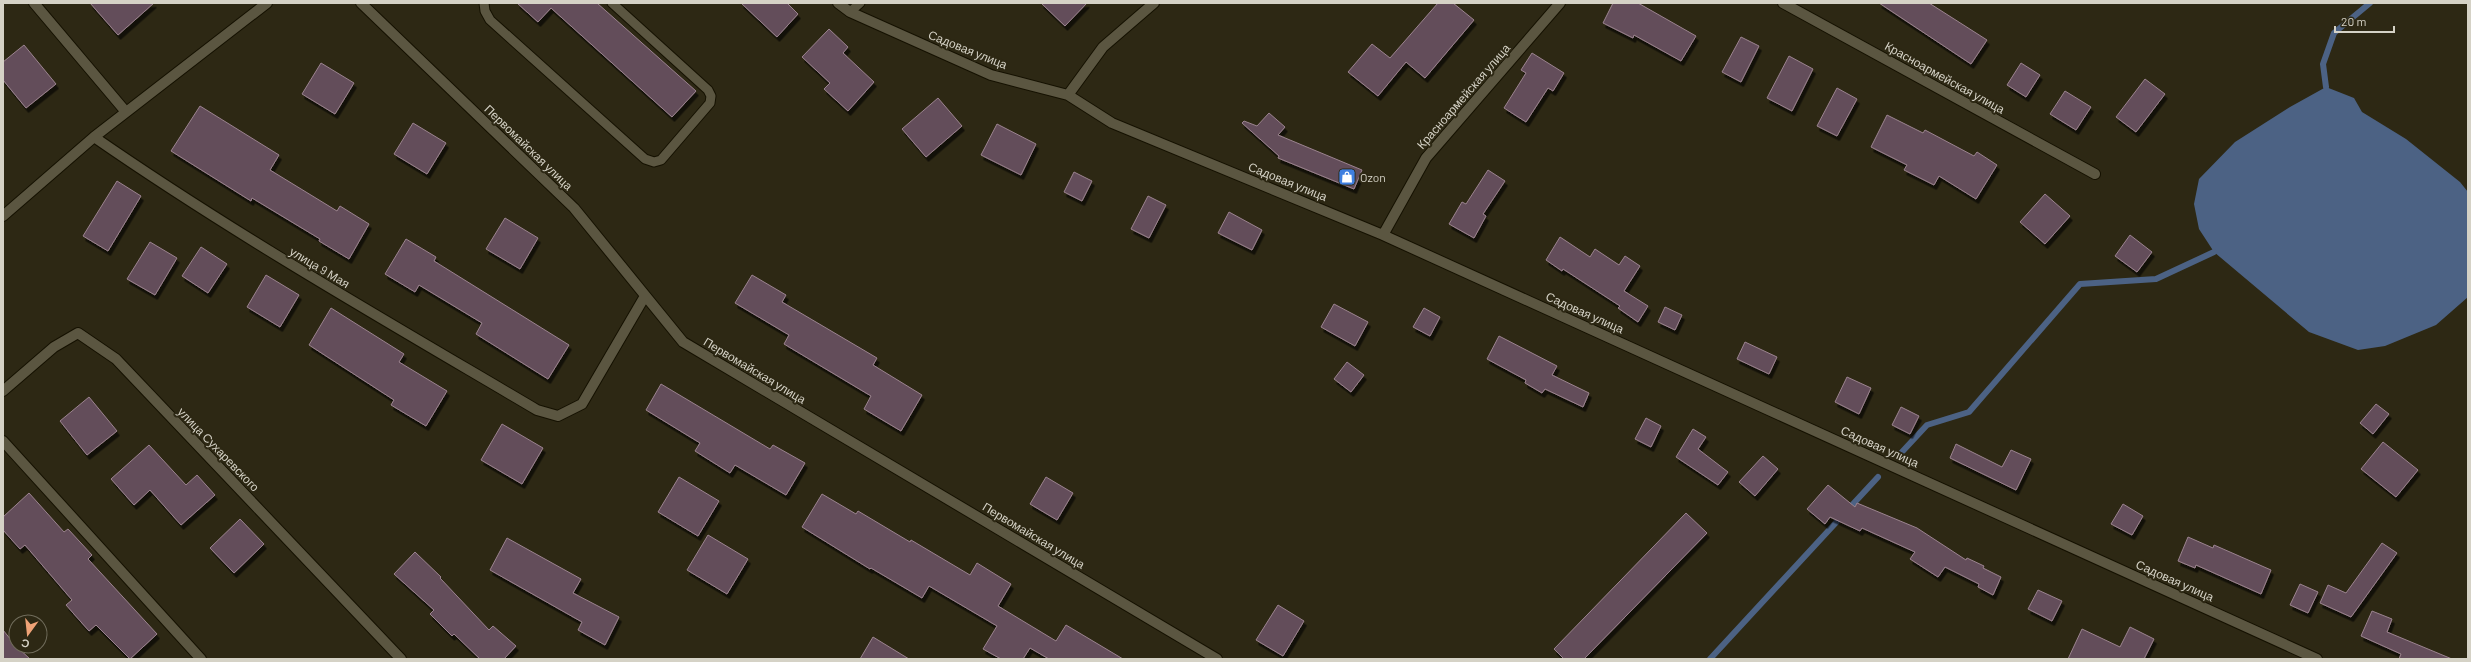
<svg xmlns="http://www.w3.org/2000/svg" width="2471" height="662" viewBox="0 0 2471 662" font-family="Barlow,sans-serif">
<style>
.water{fill:#4c6284}
.lines{fill:none;stroke-linecap:round;stroke-linejoin:round}
.stream{stroke:#4c6284;stroke-width:6}
.building{fill:#644e5a;stroke:#9b838f;filter:url(#shadow)}
.service-casing{stroke:#151101;stroke-width:11}
.minor-casing{stroke:#151101;stroke-width:12}
.service{stroke:#5b5641;stroke-width:9}
.minor{stroke:#5b5641;stroke-width:10}
.labels{text-anchor:middle;dominant-baseline:central;stroke-width:4;stroke-linejoin:round;paint-order:stroke}
.street-label{font-size:12px;fill:#d5d2c6;stroke:#2d2814}
.poi-label{font-size:12px;fill:#d5d2c6;stroke:#2d2814;text-anchor:start}
</style>
<defs>
<filter id="shadow"><feDropShadow dx="2.5" dy="4.5" stdDeviation="0" flood-color="#0009"/></filter>
</defs>
<rect width="100%" height="100%" fill="#2d2814"/>
<path class="water" d="M2326,87L2354,98L2362,112L2406,139L2460,182L2468,192V297L2436,325L2385,346L2358,350L2309,332L2214,252L2199,229L2194,204L2199,179L2235,142L2290,107Z"/>
<g class="lines">
<path class="stream" d="M2326,87L2323,64L2334,33L2370,3
M1901,453L1927,425L1969,412L2080,284L2156,279L2214,252
M1710,659L1878,477"/>
</g>
<path class="building" d="M90,3H154L118,35Z
M517,3H597L696,91L672,117L551,8L538,22Z
M741,3H787L798,14L777,37Z
M1041,3H1087L1065,26Z
M1438,3H1453L1474,20L1425,78L1406,62L1378,96L1348,72L1372,44L1390,58Z
M1613,3H1638L1696,36L1681,61L1634,35L1633,38L1603,23Z
M1879,3H1929L1987,40L1971,64Z
M829,29L848,47L843,53L874,82L848,111L824,89L830,83L802,57Z
M1741,37L1759,46L1741,82L1722,72Z
M24,45L56,84L26,108L3,80V62Z
M1532,53L1564,73L1553,91L1548,88L1526,122L1504,108L1526,73L1521,70Z
M1789,56L1813,69L1792,111L1767,98Z
M321,63L354,83L335,114L302,94Z
M2021,63L2040,75L2026,97L2007,85Z
M2145,79L2165,94L2136,132L2116,117Z
M1837,88L1857,99L1837,136L1817,126Z
M2065,91L2091,107L2076,130L2050,114Z
M938,98L962,126L926,157L902,129Z
M200,106L279,155L270,170L337,211L340,206L369,224L349,259L319,241L320,239L252,198L251,201L171,151Z
M1269,113L1285,127L1278,135L1362,170L1354,189L1278,158L1279,156L1242,123L1244,121L1257,126Z
M1887,115L1923,133L1925,130L1974,156L1977,152L1997,165L1976,199L1939,176L1934,185L1904,170L1907,165L1871,147Z
M413,123L446,143L427,174L394,154Z
M997,124L1036,144L1021,175L981,155Z
M1488,170L1505,181L1483,214L1486,216L1474,238L1449,224L1462,202L1466,204Z
M1074,172L1092,181L1082,201L1064,192Z
M117,181L141,196L108,251L83,236Z
M2045,194L2070,216L2045,244L2020,222Z
M1148,196L1166,205L1149,238L1131,229Z
M1229,212L1262,230L1252,250L1218,233Z
M505,218L538,238L520,269L486,249Z
M2130,235L2152,252L2137,272L2115,256Z
M1560,237L1590,257L1595,249L1619,265L1625,256L1640,266L1624,291L1648,306L1638,322L1618,308L1620,306L1563,269L1562,271L1546,260Z
M406,239L436,257L434,261L569,345L548,379L476,334L482,323L419,285L415,292L385,274Z
M150,242L177,258L155,295L127,279Z
M201,247L227,264L208,293L182,276Z
M266,275L299,295L280,327L247,307Z
M752,275L786,295L782,302L877,358L873,365L922,395L901,431L864,409L871,396L784,344L789,335L735,303Z
M1334,304L1368,322L1355,346L1321,327Z
M1665,307L1682,315L1675,330L1658,322Z
M331,308L404,354L399,362L447,391L426,426L391,405L394,400L309,345Z
M1424,308L1440,317L1430,336L1413,327Z
M1499,336L1557,366L1552,375L1589,393L1583,407L1545,389L1542,393L1525,383L1526,380L1487,359Z
M1745,342L1777,357L1769,374L1737,359Z
M1347,362L1364,375L1351,392L1334,379Z
M1847,377L1871,388L1859,414L1835,402Z
M661,384L770,449L773,445L805,463L786,495L735,465L730,473L695,451L700,443L646,410Z
M89,397L117,431L87,455L60,421Z
M2376,404L2389,414L2373,434L2360,423Z
M1901,407L1919,416L1910,434L1892,425Z
M1646,418L1661,426L1651,447L1635,439Z
M502,424L543,448L522,484L481,460Z
M1693,429L1706,437L1698,449L1728,472L1718,485L1676,457Z
M2383,442L2418,470L2396,497L2361,469Z
M1956,444L2002,467L2011,450L2031,459L2016,490L1950,458Z
M149,445L186,485L197,475L215,495L181,525L150,490L134,505L111,479Z
M1763,456L1778,469L1755,496L1739,482Z
M679,477L719,501L698,536L658,512Z
M1046,477L1073,493L1057,520L1030,504Z
M1828,485L1855,507L1857,503L1917,528L1966,560L1967,558L1984,566L1983,568L2001,577L1993,595L1978,587L1979,584L1945,567L1938,577L1910,559L1915,552L1862,528L1860,531L1830,517L1825,524L1807,509Z
M29,493L64,532L68,529L92,555L88,559L157,634L130,659L96,625L89,631L66,605L72,600L25,545L20,549L3,530V517Z
M822,494L856,514L858,511L910,542L911,540L970,575L977,563L1011,584L998,606L1056,641L1066,625L1123,659H1049L1030,648L1023,659H1001L983,649L997,626L929,586L922,598L871,568L870,569L802,527Z
M2123,504L2143,516L2132,535L2111,524Z
M1686,513L1707,533L1584,659H1564L1554,649Z
M240,519L264,544L234,573L210,548Z
M708,535L748,559L727,594L687,570Z
M2188,537L2213,548L2214,545L2271,570L2261,594L2196,565L2195,568L2178,561Z
M507,538L581,579L573,593L619,617L605,645L578,630L582,622L490,570Z
M2382,543L2397,553L2351,617L2320,603L2328,585L2346,593Z
M415,552L441,577L440,578L489,630L493,626L516,646L504,659H480L454,634L452,636L430,614L434,610L394,574Z
M2300,584L2318,592L2308,613L2290,605Z
M2038,590L2062,601L2052,621L2028,609Z
M1278,605L1304,621L1283,656L1256,640Z
M2372,611L2392,619L2387,632L2452,659H2399L2401,654L2361,636Z
M2130,627L2154,639L2144,659H2068L2082,629L2120,647Z
M3,630L16,646L30,659H3Z
M873,637L909,659H860Z"/>
<g class="lines">
<g class="service-casing">
<path id="service" d="M484,3L485,11L490,20L645,159L654,162L661,160L710,103L711,96L708,90L612,3
M850,12L860,3"/>
</g>
<g class="minor-casing">
<path id="minor" d="M34,3L126,112
M361,3L574,208L683,342L1217,659
M838,3L850,12L991,75L1068,95L1112,123L1383,235L2317,659
M1783,3L2095,174
M1068,95L1103,47L1154,3
M94,137C237,236 388,322 537,410L558,416L582,404L645,296
M3,216L94,137L267,3
M1383,235L1426,158L1560,3
M3,391L54,347L78,333L116,359L401,659
M3,441L201,659"/>
</g>
<use href="#service" class="service"/>
<use href="#minor" class="minor"/>
</g>
<defs>
<g id="shop-square" transform="scale(0.9)"><rect x="-9" y="-9" width="18" height="18" rx="4" fill="#3f7fe0" stroke="#2d2814"/><path d="M-5-2.5h2.3a2.7 3.5 0 0 1 5.4 0H5L5.5 6h-11ZM-1.5-2.5h3a1.5 2.3 0 0 0-3 0Z" fill="#fff"/></g>
</defs>
<g fill-rule="evenodd">
<use href="#shop-square" x="1347" y="177"/>
</g>
<g class="labels">
<g class="street-label">
<text transform="translate(968 49) rotate(22)">Садовая улица</text>
<text transform="translate(1945 77) rotate(29)">Красноармейская улица</text>
<text transform="translate(1463 96) rotate(-49)">Красноармейская улица</text>
<text transform="translate(529 147) rotate(44)">Первомайская улица</text>
<text transform="translate(1288 181) rotate(22)">Садовая улица</text>
<text transform="translate(320 267) rotate(31)">улица 9 Мая</text>
<text transform="translate(1585 312) rotate(24)">Садовая улица</text>
<text transform="translate(755 370) rotate(31)">Первомайская улица</text>
<text transform="translate(1880 446) rotate(24)">Садовая улица</text>
<text transform="translate(219 449) rotate(46)">улица Сухаревского</text>
<text transform="translate(1034 535) rotate(31)">Первомайская улица</text>
<text transform="translate(2175 580) rotate(24)">Садовая улица</text>
</g>
<g class="poi-label">
<text x="1360" y="177">Ozon</text>
</g>
</g>
<rect width="2471" height="662" fill="none" stroke="#d5d2c6" stroke-width="8"/>
<g transform="translate(28 634) rotate(195)"><circle r="19" fill="#2d2814" stroke="#706c5b"/>
<path d="M0-3L7 15L0 10L-7 15Z" fill="#efa377"/>
<text y="-6" font-size="11" font-weight="bold" text-anchor="middle" fill="#d5d2c6">С</text>
</g>
<path d="M2335 26v6h59v-6" fill="none" stroke="#d5d2c6" stroke-width="2"/>
<text x="2341" y="26" font-size="12" fill="#d5d2c6" stroke="#2d2814" stroke-width="3" paint-order="stroke">20 m</text>
</svg>
